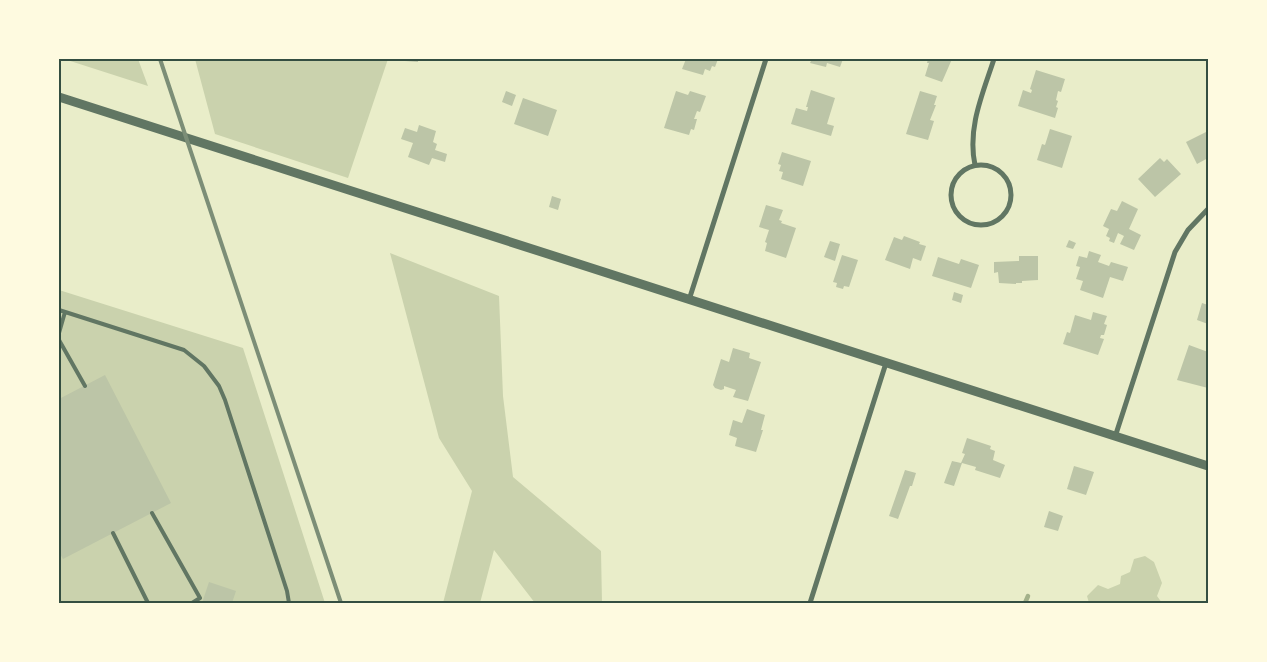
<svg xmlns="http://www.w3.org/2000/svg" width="1267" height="662" viewBox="0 0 1267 662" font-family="'Varela Round',sans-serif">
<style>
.green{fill:#cad2ad}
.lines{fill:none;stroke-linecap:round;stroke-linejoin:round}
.stream{stroke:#a3b18a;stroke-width:4.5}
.building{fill:#bcc5a7}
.service{stroke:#617663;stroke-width:4}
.minor{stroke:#617663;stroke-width:5}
.tertiary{stroke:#617663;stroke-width:9}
.rail{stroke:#7c8e77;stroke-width:4}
.neatline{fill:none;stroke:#344e41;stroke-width:2}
</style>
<rect width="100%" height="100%" fill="#e9edc9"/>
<path class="green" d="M64,59H138L148,86Z
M195,59H388L348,178L215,134Z
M390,253L499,296L503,396L513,477L601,551L602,603H535L494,550L480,603H443L472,491L439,438Z
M59,290L243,348L325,603H59Z
M1145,556L1154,562L1162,583L1157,596L1162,603H1089L1087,596L1098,585L1108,589L1120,584L1121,576L1130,572L1134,559Z"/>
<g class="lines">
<path class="stream" d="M1025,603L1028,596"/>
</g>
<path class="building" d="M405,59H418V62L405,61Z
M686,59H718L715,67L712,66L710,71L705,69L703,75L682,69Z
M812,59H843L840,67L827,63L826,67L810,63Z
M928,59H952L942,82L925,76L929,63H927Z
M1036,70L1065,79L1061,92L1058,91L1056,100L1058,101L1056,107L1058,108L1055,118L1018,106L1023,90L1031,93L1032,90L1030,89Z
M811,90L835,98L827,124L834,126L831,136L791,124L796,108L807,111L808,107H806Z
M506,91L516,95L512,106L502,102Z
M676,91L688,95L690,91L706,96L700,112L697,111L694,119H697L694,130L691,129L689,135L664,128Z
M920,91L937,96L934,105H936L930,120L934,121L928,140L906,134Z
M523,98L557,110L548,136L514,124Z
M419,125L436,131L433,142L437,144L435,150L447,154L445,162L432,158L429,165L408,157L413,143L401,139L405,128L417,132Z
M1050,129L1072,136L1062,168L1037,160L1042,144L1045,145Z
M1208,131V158L1197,164L1186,142Z
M782,152L811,161L803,186L781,179L783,172L779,171L781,165L778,164Z
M1160,158L1164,162L1167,159L1181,174L1155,197L1138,179Z
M552,196L561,199L558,210L549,207Z
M1122,201L1138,209L1129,229L1141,235L1134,250L1120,244L1124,236L1118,233L1114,243L1109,241L1110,238L1106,236L1109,229L1103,226L1111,209L1117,211Z
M766,205L783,210L779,220L782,221L781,223L796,228L786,258L765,251L767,243L765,242L769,230L759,227Z
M904,236L920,242L919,244L926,246L921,261L913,258L910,269L885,260L894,237L902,240Z
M1069,240L1076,243L1073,249L1066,247Z
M830,241L840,244L835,261L824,257Z
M1089,251L1101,255L1098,262L1109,266L1111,262L1128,267L1123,281L1110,277L1103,298L1080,290L1083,281L1076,279L1080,267L1076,266L1079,256L1087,258Z
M842,255L858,260L849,287L844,286L843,289L836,287L837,283L833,282Z
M1019,256H1038V280L1022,281V283H1016V284L999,283L998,272L994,273V262L1019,261Z
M938,257L959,264L961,259L979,265L971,288L932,276Z
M954,292L963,295L961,303L952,300Z
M1202,303L1208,305V324L1197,320Z
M1093,312L1107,316L1104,324L1107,325L1104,335H1101L1100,338L1104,339L1098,355L1063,344L1067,332L1070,333L1075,315L1091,320Z
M1189,345L1208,352V388L1177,380Z
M733,348L750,353L749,358L761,362L748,401L733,397L736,390L724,386V389L721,390L715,388L713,385L721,359L729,362Z
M105,375L171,503L63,559L59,552V399Z
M747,409L765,415L761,430H763L756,452L735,446L737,438L729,435L733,420L742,423Z
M967,438L991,446L990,449L995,451L993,460L1005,465L1000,478L975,470L976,467L962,463L954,486L944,483L952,461L961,463L965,454L962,453Z
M1074,466L1094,472L1086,495L1067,489Z
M905,470L916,473L912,486H910L898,519L889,516Z
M1049,511L1063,516L1058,531L1044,527Z
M209,582L236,591L232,603H202Z"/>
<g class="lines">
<path class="service" d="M59,310L184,350L204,366L219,386L225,400L287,591L289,603
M59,333L65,312
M59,340L85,386
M152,513L200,598L192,603
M113,533L148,603"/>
<path class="minor" d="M951 195a30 30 0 1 1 60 0a30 30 0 1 1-60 0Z
M975,165C967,128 983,93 994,59
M689,300L766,59
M1115,437L1175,252L1188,230L1208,209
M810,603L886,363"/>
<path class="tertiary" d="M59,97L1208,466"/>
<path class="rail" d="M160,59L341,603"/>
</g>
<rect width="1267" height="662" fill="none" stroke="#fefae0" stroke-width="120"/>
<rect x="60" y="60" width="1147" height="542" class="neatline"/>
</svg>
